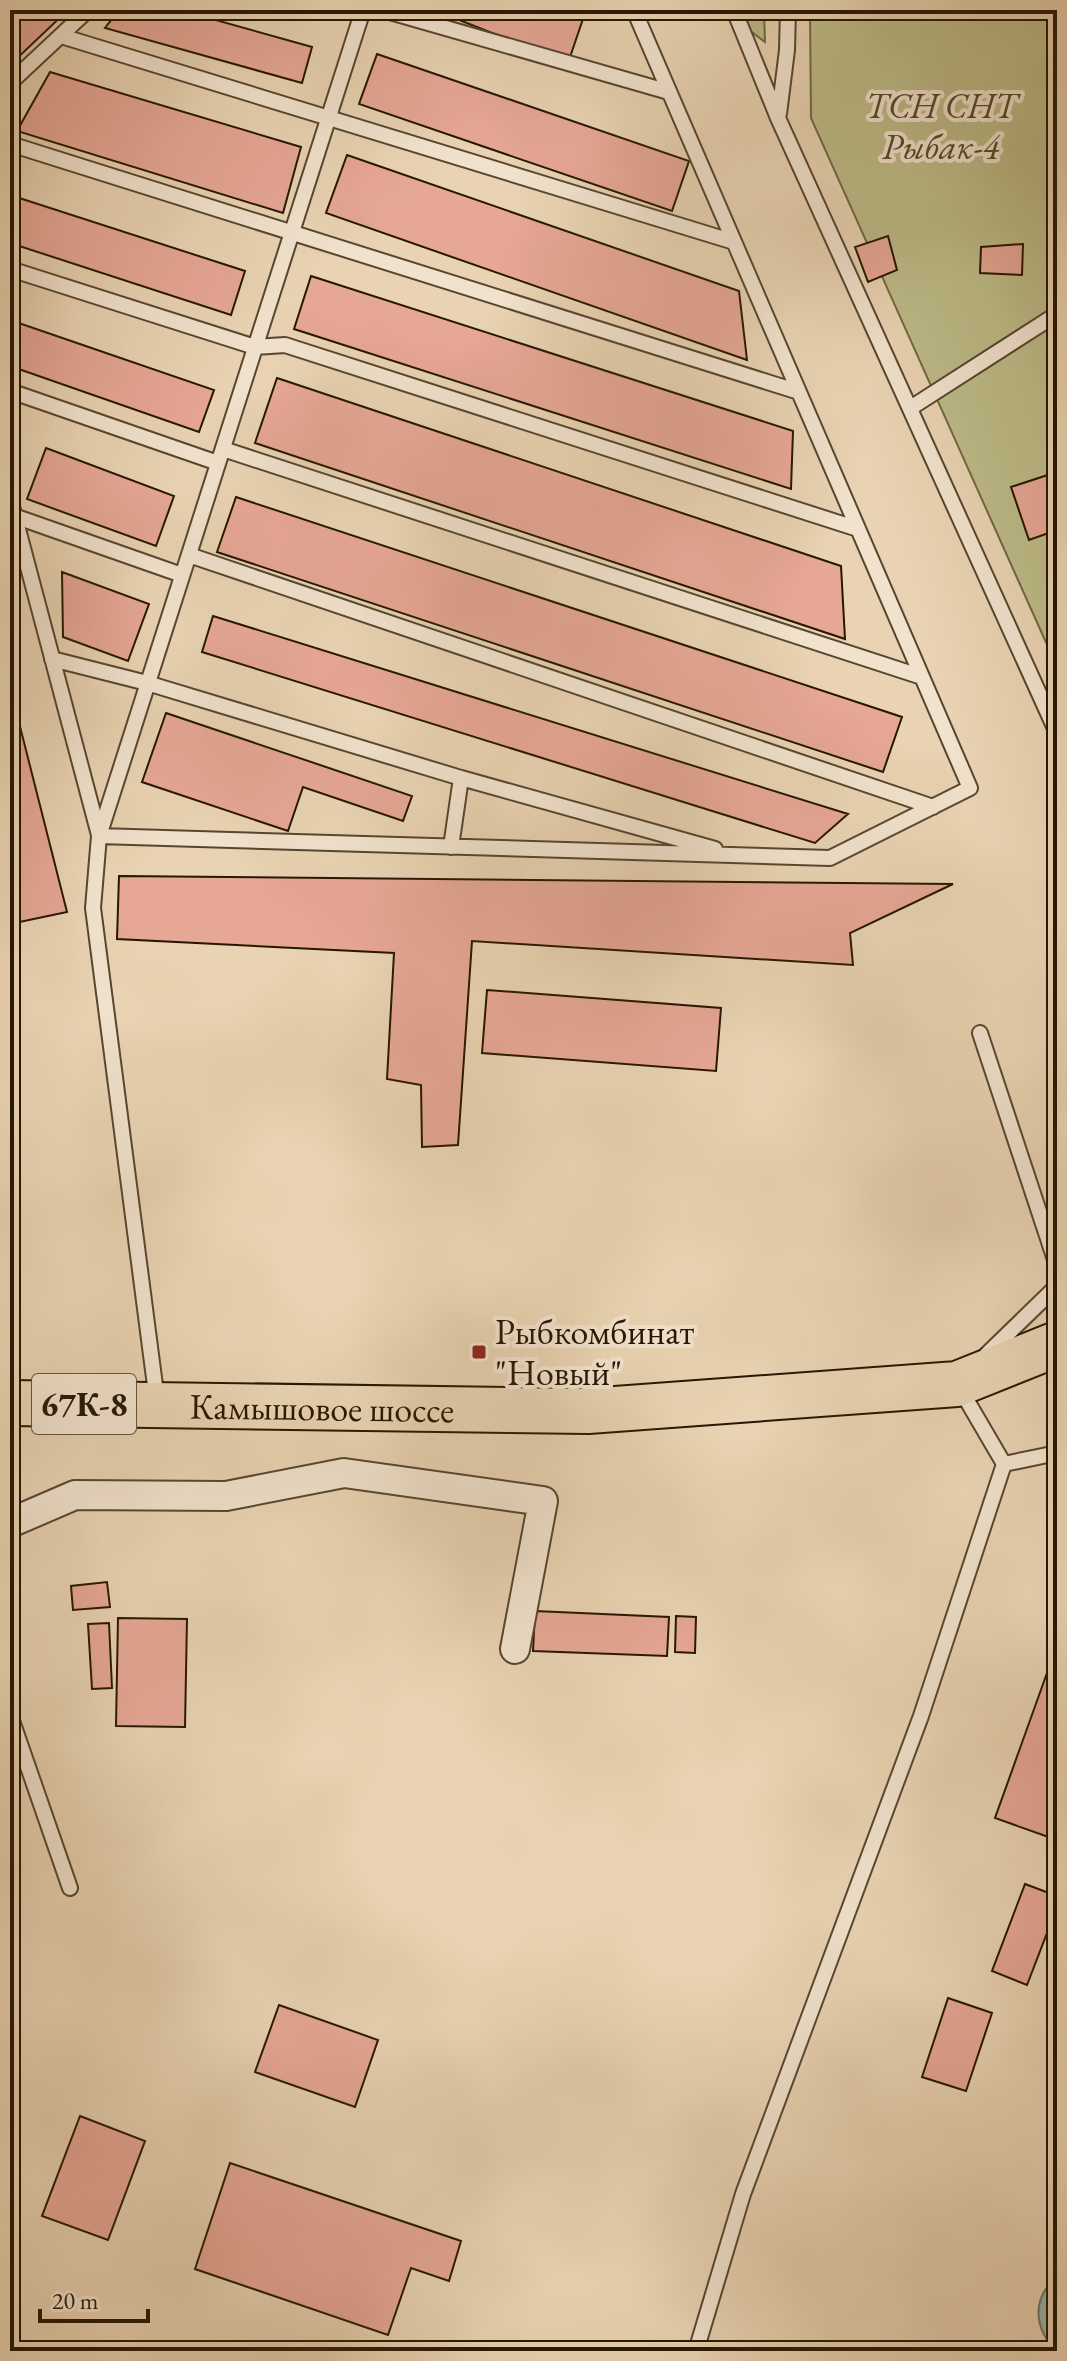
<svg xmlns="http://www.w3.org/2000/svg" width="1067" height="2361" viewBox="0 0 1067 2361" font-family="'EB Garamond',serif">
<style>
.green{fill:#bcbb88;stroke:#716946;stroke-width:2}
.water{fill:#97b8ab;stroke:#6a7868;stroke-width:2}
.building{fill:#e6a795;stroke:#261703;stroke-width:2}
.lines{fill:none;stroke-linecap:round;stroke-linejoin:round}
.lane-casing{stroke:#57462f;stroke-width:18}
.street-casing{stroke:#57462f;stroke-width:32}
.primary-casing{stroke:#261703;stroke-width:48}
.lane{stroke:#f1e2cd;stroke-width:14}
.street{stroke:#f1e2cd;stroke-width:28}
.primary{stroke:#e9d3b2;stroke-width:44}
.poi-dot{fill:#8f2418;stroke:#f1e2cd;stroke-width:3}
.labels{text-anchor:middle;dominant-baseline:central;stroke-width:8;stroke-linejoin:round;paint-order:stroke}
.shield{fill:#f1e2cd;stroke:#635440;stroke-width:2}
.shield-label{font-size:34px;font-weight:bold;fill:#261703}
.park-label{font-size:36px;font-style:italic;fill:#53482b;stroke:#f1e2cd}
.poi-label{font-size:36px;fill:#261703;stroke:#f1e2cd;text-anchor:start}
.street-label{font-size:36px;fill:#261703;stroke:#f1e2cd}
</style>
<rect width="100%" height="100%" fill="#e9d3b2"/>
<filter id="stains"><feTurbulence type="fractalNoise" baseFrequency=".0025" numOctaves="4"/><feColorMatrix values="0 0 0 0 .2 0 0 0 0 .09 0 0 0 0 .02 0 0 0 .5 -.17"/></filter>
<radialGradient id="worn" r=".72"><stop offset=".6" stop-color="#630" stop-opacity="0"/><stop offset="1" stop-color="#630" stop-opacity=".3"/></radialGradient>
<path class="green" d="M730,10H764L765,42L741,24Z
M810,10H1057V667L811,118Z"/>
<path class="water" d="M1057,2276V2351H1056C1033,2327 1032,2298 1057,2276Z"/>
<path class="building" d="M10,10H68L10,65Z
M119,10H180L312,47L302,83L105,28Z
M434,10H586L568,63Z
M377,54L689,161L672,211L359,104Z
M50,72L301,147L283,213L17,131Z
M347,155L739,291L747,360L326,213Z
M10,195L245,271L231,315L10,243Z
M888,236L897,270L868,282L855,247Z
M1023,244L1022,275L980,273L981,247Z
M311,276L793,431L791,489L294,329Z
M10,320L214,390L199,432L10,366Z
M277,378L841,566L845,639L255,443Z
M46,448L174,496L156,546L27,499Z
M1057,472V530L1029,540L1011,487Z
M236,497L902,717L883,772L217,552Z
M62,572L149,604L128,661L63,637Z
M213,616L848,814L815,843L202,652Z
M10,687L67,912L10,924Z
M166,713L412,796L403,821L303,787L288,831L142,782Z
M119,876L953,884L850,933L853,965L472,941L458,1145L422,1147L421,1085L387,1079L394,953L117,939Z
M487,990L721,1008L716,1071L482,1053Z
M107,1582L110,1607L73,1610L71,1586Z
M535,1611L669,1617L667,1656L533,1651Z
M676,1616L696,1617L695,1653L675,1652Z
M118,1618L187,1619L185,1727L116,1726Z
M109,1623L112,1688L92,1689L88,1624Z
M1057,1645V1840L995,1818Z
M1025,1884L1057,1896V1907L1027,1985L992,1971Z
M948,1998L992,2013L966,2091L922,2077Z
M279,2005L378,2040L355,2107L255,2072Z
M80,2116L145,2141L108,2240L42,2216Z
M230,2163L461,2241L449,2281L411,2268L388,2335L195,2269Z"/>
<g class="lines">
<g class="lane-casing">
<path id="lane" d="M383,10L669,92
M734,10L778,118L1057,733
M61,36L734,242
M10,83L88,10
M779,114L787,50L788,10
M10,144L799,392
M10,269L255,347L285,345L858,529
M10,391L218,463
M912,407L1057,314
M223,449L922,677
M10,499L99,835
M14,516L182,575
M189,555L933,807
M52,659L147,683L461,778L451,847
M461,778L715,849
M99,836L363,10
M980,1033L1056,1263V1287L986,1355
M157,1401L93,908L99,836L830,858L970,788L634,10
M1004,1464L1057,1453
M10,1715L70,1888
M696,2351L743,2194L921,1716L1004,1464L959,1387"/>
</g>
<g class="street-casing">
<path id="street" d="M10,1523L75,1495L226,1496L344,1473L543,1501L515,1649"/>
</g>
<g class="primary-casing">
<g id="primary">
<path id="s1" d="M10,1403L588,1411L957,1384L1057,1344"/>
</g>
</g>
<use href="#lane" class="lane"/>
<use href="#street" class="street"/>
<use href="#primary" class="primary"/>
</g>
<rect class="poi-dot" x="471" y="1344" width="16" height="16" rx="4"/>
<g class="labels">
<rect class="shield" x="32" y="1374" width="104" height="60" rx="6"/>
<g class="shield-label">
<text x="84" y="1404">67К-8</text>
</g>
<g class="park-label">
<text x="941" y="105">ТСН СНТ<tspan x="941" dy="41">Рыбак-4</tspan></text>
</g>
<g class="poi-label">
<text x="495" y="1331">Рыбкомбинат<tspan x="495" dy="41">"Новый"</tspan></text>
</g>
<g class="street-label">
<text stroke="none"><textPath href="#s1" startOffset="312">Камышовое шоссе</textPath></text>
</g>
</g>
<rect width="1067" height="2361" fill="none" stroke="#e9d3b2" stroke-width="40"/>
<rect x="12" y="12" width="1043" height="2337" fill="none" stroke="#261703" stroke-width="4"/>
<rect x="20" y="20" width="1027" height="2321" fill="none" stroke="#261703" stroke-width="2"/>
<path d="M40 2309v12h108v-12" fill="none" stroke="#261703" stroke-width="4"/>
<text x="52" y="2309" font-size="24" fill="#261703" stroke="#f1e2cd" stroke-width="6" paint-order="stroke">20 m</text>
<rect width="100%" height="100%" filter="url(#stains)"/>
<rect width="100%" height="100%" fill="url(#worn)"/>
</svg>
